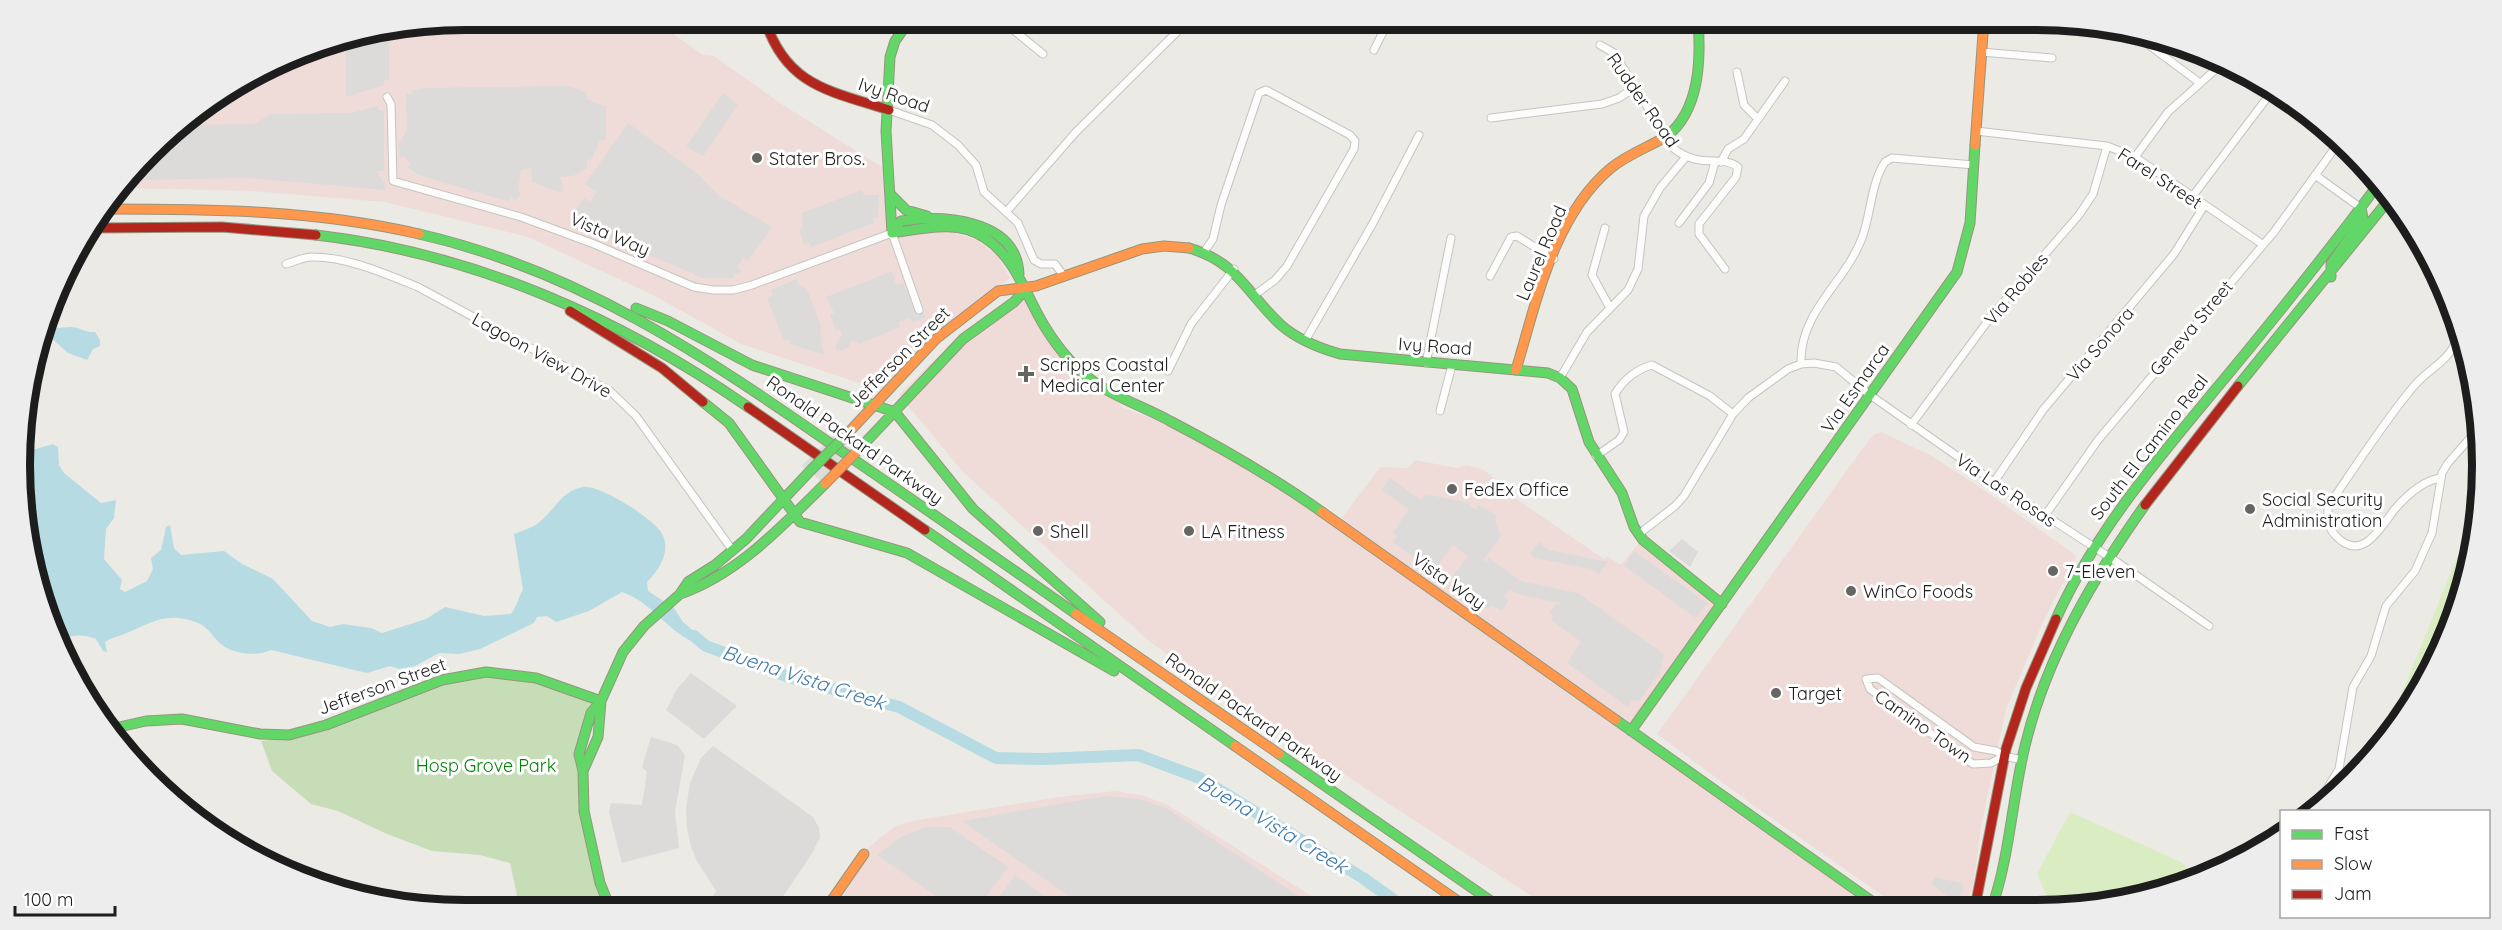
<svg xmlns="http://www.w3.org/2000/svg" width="2502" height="930" viewBox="0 0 2502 930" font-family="Quicksand,sans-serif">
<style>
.commercial{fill:#efdcd9}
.grass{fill:#daecc1}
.forest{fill:#c7ddb8}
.parking{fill:#dcdbd9}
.water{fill:#b6dbe2}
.pier{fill:#dcdcd9}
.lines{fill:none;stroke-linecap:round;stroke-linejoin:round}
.river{stroke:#b6dbe2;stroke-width:12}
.street-casing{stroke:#c4c4c1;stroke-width:9}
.fast-casing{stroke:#95967c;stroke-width:11}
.slow-casing{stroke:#95967c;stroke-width:11}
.jam-casing{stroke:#95967c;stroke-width:11}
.street{stroke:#fcfcfb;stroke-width:7}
.fast{stroke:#63d668;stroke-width:9}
.slow{stroke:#ff974d;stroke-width:9}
.jam{stroke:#b3261e;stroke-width:9}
.fast-bridge-casing{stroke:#95967c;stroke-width:11;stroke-linecap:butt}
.slow-bridge-casing{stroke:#95967c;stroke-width:11;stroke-linecap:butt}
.fast-bridge{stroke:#63d668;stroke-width:9}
.slow-bridge{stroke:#ff974d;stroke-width:9}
.poi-dot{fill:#656563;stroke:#fff;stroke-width:2}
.labels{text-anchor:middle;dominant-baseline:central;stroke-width:6;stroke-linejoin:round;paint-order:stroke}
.street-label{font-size:18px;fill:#1d1d1d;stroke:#fff}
.poi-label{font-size:18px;fill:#1d1d1d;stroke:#fff;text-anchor:start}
.park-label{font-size:18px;fill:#03830a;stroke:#fff}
.water-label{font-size:20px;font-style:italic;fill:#407aac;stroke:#fff}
.rim{fill:none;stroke:#1d1d1d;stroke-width:8}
</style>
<rect width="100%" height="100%" fill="#eceae5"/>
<path class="commercial" d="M465,20H654L703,55L714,56L783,105L885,169L890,231L940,228L977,240L998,257L1010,278L930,341L884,391L741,344L653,295L528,237L385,202L250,191L124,188L172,130L243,79L321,43Z
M1033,289L1040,313L1054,340L1123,408L1198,434L1221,446L1879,907L1550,908L1378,797L1151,643L962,471L899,395L960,334L986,315Z
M1881,432L1930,455L1974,483L2073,553L2076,558L2043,622L2006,709L1981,827L1974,880L1966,907H1899L1753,805L1657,734L1863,448L1874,434Z
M1415,460L1457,468L1467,465L1484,470L1495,479L1500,488L1604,559L1607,556L1621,565L1641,540L1720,604L1631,729L1339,522L1380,467L1408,468Z
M1115,791L1144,796L1168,805L1330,908L825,910L869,847L894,827L912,821L1058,797Z"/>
<path class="grass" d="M2481,499L2467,581L2423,688L2385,734Z
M2070,812L2181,862L2197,876L2095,907H2052L2037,874Z"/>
<path class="forest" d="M476,676L528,679L596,703L581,756V810L608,910H505L517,895L510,863L480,855L432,851L387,834L338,811L311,804L272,771L261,741C337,736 402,692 476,676Z"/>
<path class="parking" d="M389,32V80H384V85L346,97V39Z
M568,86L587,93V99L606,107V140H600L592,159L587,160V168L573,176L560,177L563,188L561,193L532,182L531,168L521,171L518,190L521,194L515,200L511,196L509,201L503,200L419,175L407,167L410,164L405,156L400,158L399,144L407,130L406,94H412V91L425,88Z
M723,93L738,105L703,156L686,147Z
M378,106L379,110L384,111V171H378V175L386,184L385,190L247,178L139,180V174L136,173L179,125L255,124L270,114L351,113Z
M628,123L699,175L718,195L772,227L748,261L743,258L737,267L741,271L738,274L734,273V278H703L579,225L581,216L576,210L584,198L590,202L597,192L585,184Z
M862,190L864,195H879L878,217H872L874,223L811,247L809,243L804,244L799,230L803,228L802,213Z
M892,271L896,285L903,283L913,306L923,312L925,318L912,323L910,318L899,322L900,327L858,344L856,340L849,342L850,347L837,352L835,346L842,335L840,330L836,331L830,315L834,313L826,297Z
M797,279L799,285L807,289L822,329L820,330L824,355L790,344V339L784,341L767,298L773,295L771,290Z
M1390,478L1422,501L1425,494L1470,503V506L1476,510L1478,505L1497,515L1495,520L1501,536L1485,558L1479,557L1486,562L1489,558L1521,581L1578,593L1664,654L1660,672L1639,701L1632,700L1628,707L1567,663L1581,642L1551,620L1553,616L1549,613L1556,604L1560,606L1561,603L1517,594L1510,590L1504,597L1509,600L1502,611L1491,605L1487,609L1454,585L1457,581L1452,577L1468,556L1453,545L1436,567L1432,564L1429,568L1393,542L1397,536L1393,533L1409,509L1381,490Z
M1682,539L1698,552L1690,567L1669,551Z
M1539,542L1549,550L1608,562L1599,574L1591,569L1535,558L1530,554Z
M1634,551L1707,603L1696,618L1624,566Z
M691,673L737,706L704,739L666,710L677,689Z
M651,737L677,745L685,755L675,812L679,848L622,863L609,812L611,803L642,805L647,772L642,767Z
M713,746L813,817L819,828L820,838L811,855L774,910H704L716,891L697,861L691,847L687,828L686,808L690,783L701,758Z
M1105,796L1139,799L1166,808L1316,908L1087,909L962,821Z
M925,827H950L1008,867L977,909H955L877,855L901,837Z
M1015,875L1063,909H991Z
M1935,877L1964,884L1959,907H1945L1951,899L1931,884Z"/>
<path class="water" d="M43,324C55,331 59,327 71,327C80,327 85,333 95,332L100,340V346L93,349L87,360L68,353L50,337L39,340Z
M53,444L58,447L59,465L64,473L101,503L116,500L114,518L106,529L104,559L122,580L120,589L125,592L147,581L153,569L151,558L161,550L166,527L170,525L174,548L181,555L224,551L242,564L273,579L312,621L330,627L343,624L371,628L382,633L426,619L445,607L484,616L511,614C517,606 518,598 523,590L514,534C525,530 535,527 543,519C556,507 562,492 582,487C598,483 652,518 661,532C672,550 660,569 647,582L648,591L674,608L683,622L705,641L706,646C671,639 654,602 622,592L589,611L556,622L547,616L537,617L534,623L480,649L459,654L439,653L415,666L399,669L390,666L367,673L271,650C257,657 234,654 222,645C213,638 209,627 198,623C165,610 150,624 122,635C116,637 111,638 105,642L107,652L103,651L96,639C81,633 72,635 56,641L28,552L25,452Z"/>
<path class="pier" d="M841,428L869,448L830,487L801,466Z"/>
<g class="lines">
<path class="river" d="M694,636L706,646L789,677L899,707L996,758L1044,759L1138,755L1200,778L1363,878L1405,908"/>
<g class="street-casing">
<path id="street" d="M1001,20L1043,54
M2142,40L2200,83
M1600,45L1614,53L1673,148C1701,170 1721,154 1738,167L1736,177L1699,224V234L1725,269
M1374,50L1389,20
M1981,52L2052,58
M1737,72L1744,105L1758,119
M387,97L391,104L393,181L521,217L594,244L694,287L713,290H733L752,285L892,233L919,310
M889,110L932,125L958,145L976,165L984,192L1018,223L1034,260L1041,264H1055L1063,275
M1491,118L1602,104L1619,98L1635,87
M1976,131L2107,146L2135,157L2262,244
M2135,157L2168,112L2224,62
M1721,162L1728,149L1744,139L1785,81
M2315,175L2361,208
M2192,197L2273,90
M1007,211L1076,132L1189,20
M1679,223L1709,183L1715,162
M1605,228L1592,275L1610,308
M1204,252L1213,239L1221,205L1259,93L1266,90L1350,135L1355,141L1354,149L1287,266L1275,280L1256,294
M286,264C294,262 305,256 313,257C348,257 386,274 418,287L610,391L636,416L733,551
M1490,276L1511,237L1517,236L1554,259
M1305,341L1373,223L1419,135
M1426,363L1451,238
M1801,364C1799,312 1845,283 1862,238C1871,214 1871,183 1885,162L1892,158L1974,165
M1168,371L1191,324L1234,269
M1560,378L1587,332L1628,290L1638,269L1644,216L1660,188L1685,158
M1440,411L1452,365
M1911,425L1993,314L2079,215L2093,194L2107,146
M1596,456L1619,440L1624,432L1615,394C1623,380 1637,369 1652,365L1710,396L1733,414
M2440,478C2423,481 2407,495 2395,509C2381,526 2362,565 2335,535C2327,526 2326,517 2329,505C2355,467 2380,428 2409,392C2429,365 2449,366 2461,330
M1994,482L2043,410L2174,254L2204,206
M2044,517L2098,440L2274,232L2340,141
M1639,534L1675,506L1684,496L1733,414L1748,398L1788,369L1801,364L1814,363L1836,367L1870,395L1994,482L2117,562L2209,626
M2004,756L1991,763L1973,764L1870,689L1866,679L1878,678L1974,747L1996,751L2004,756L2022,760
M2313,812L2339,769L2353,687L2371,656L2386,606L2415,571L2432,533L2442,473L2448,463L2479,428"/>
</g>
<g class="fast-casing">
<path id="fast" d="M1667,136C1700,110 1701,59 1698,20
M890,194L906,210L927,216
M892,233C922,229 958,219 985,238C1017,259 1026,297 1045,327C1058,348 1076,370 1097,384C1119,399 1147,408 1170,421C1222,448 1274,478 1322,512
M892,233L886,131L890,57L895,41L905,27L916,20
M892,233L901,221C942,215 1016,218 1019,274
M419,234C578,270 705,356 837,448C917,503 997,558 1076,614
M316,235C473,253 620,318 748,407
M1189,248C1238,262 1247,294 1281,325C1298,340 1319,348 1340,354L1548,373L1560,378L1572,389L1589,442L1622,493L1634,527L1643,540L1722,604
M2331,277V264L2363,218L2361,208
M636,308L668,321L752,365L895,412L973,509L1100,622
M2238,386L2391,197
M703,402L729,423L800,522L907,553L1114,671
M862,446L963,339L1014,302L1026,289
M925,530L1235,746
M680,594C738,574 782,526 825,484
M2056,619C2097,528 2162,454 2225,378C2278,314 2330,249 2380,182
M1616,720L1880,907
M110,729L146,721L182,719L260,734L289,735L326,725L442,680L486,672L536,678L601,701
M1631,731L1957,272L1970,223L1975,145
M1279,754L1501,908
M583,771L598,737L601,701
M1992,907C2010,855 2012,799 2025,746C2046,658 2093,578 2145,505
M611,910L600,883L584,811L583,771L579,754L591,713L601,701L623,652L644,626L680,594L688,582L715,565L746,539L811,470"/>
</g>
<g class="slow-casing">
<path id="slow" d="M1975,145L1984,20
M107,209C212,209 316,210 419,234
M1516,370C1536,303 1554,215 1611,168C1628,154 1649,147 1667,136
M849,432L936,339L998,291L1036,286L1142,249L1164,246L1189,248
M1322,512L1616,720
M1076,614L1279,754
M1235,746L1468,908
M825,910L864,854"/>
</g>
<g class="jam-casing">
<path id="jam" d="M765,20C786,86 830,91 889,110
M91,228L222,227L316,235
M570,311L662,368L703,402
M748,407L925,530
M2145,505L2238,386
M1975,907L2006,749L2026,688L2056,619"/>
</g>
<use href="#street" class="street"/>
<use href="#fast" class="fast"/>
<use href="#slow" class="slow"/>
<use href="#jam" class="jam"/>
<g class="fast-bridge-casing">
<path id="fast-bridge" d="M811,470L849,432"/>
</g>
<g class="slow-bridge-casing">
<path id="slow-bridge" d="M825,484L862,446"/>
</g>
<use href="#fast-bridge" class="fast-bridge"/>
<use href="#slow-bridge" class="slow-bridge"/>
</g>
<g class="poi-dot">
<circle cx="757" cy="158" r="6"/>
<path d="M1023 365h6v6h6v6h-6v6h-6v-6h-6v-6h6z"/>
<circle cx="1452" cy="489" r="6"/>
<circle cx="2250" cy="509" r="6"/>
<circle cx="1038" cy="531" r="6"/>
<circle cx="1189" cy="531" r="6"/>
<circle cx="2053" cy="571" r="6"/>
<circle cx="1851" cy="591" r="6"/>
<circle cx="1776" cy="693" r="6"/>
</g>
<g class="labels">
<g class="street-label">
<text transform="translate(894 95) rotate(19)">Ivy Road</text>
<text transform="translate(1643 100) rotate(55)">Rudder Road</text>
<text transform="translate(2160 178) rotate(33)">Farel Street</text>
<text transform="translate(610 234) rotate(23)">Vista Way</text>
<text transform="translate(1541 253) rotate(-67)">Laurel Road</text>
<text transform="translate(2016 289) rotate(-50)">Via Robles</text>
<text transform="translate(2191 328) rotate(-50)">Geneva Street</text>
<text transform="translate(2100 344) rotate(-49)">Via Sonora</text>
<text transform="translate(1435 346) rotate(4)">Ivy Road</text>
<text transform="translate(542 355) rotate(29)">Lagoon View Drive</text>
<text transform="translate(899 357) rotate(-45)">Jefferson Street</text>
<text transform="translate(1855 388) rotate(-55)">Via Esmarca</text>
<text transform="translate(855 440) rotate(35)">Ronald Packard Parkway</text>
<text transform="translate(2149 447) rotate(-52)">South El Camino Real</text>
<text transform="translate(2006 490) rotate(34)">Via Las Rosas</text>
<text transform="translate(1449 581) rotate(35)">Vista Way</text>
<text transform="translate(382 686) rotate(-20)">Jefferson Street</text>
<text transform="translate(1254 717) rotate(35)">Ronald Packard Parkway</text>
<text transform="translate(1923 726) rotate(35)">Camino Town</text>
</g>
<g class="poi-label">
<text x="769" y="158">Stater Bros.</text>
<text x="1040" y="364">Scripps Coastal<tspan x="1040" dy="21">Medical Center</tspan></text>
<text x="1464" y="489">FedEx Office</text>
<text x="2262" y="499">Social Security<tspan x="2262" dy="21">Administration</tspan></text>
<text x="1050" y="531">Shell</text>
<text x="1201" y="531">LA Fitness</text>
<text x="2065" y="571">7-Eleven</text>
<text x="1863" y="591">WinCo Foods</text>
<text x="1788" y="693">Target</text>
</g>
<g class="park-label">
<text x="486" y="765">Hosp Grove Park</text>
</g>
<g class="water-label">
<text transform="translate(804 677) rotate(18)">Buena Vista Creek</text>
<text transform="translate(1273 824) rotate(31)">Buena Vista Creek</text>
</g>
</g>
<path d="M0 0H2502V930H0ZM465 30H2037A435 435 0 0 1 2472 465V465A435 435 0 0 1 2037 900H465A435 435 0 0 1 30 465V465A435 435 0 0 1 465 30Z" fill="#ededed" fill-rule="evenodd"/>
<path class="rim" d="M465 30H2037A435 435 0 0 1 2472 465V465A435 435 0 0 1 2037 900H465A435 435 0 0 1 30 465V465A435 435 0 0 1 465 30Z"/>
<rect x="2280" y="810" width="210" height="108" fill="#ffffff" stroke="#a5a5a5" stroke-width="1.5"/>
<rect x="2292" y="830" width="30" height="9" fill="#63d668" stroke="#a5a5a5" stroke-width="1.5"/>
<text x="2334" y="840" font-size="18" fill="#1d1d1d">Fast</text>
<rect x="2292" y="860" width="30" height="9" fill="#ff974d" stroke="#a5a5a5" stroke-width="1.5"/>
<text x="2334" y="870" font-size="18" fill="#1d1d1d">Slow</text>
<rect x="2292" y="890" width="30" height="9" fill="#b3261e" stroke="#a5a5a5" stroke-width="1.5"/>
<text x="2334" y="900" font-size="18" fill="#1d1d1d">Jam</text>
<path d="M15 906v9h100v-9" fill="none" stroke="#1d1d1d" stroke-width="3"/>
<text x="24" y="906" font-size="18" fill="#1d1d1d" stroke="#ffffff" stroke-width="4.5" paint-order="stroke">100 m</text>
</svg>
